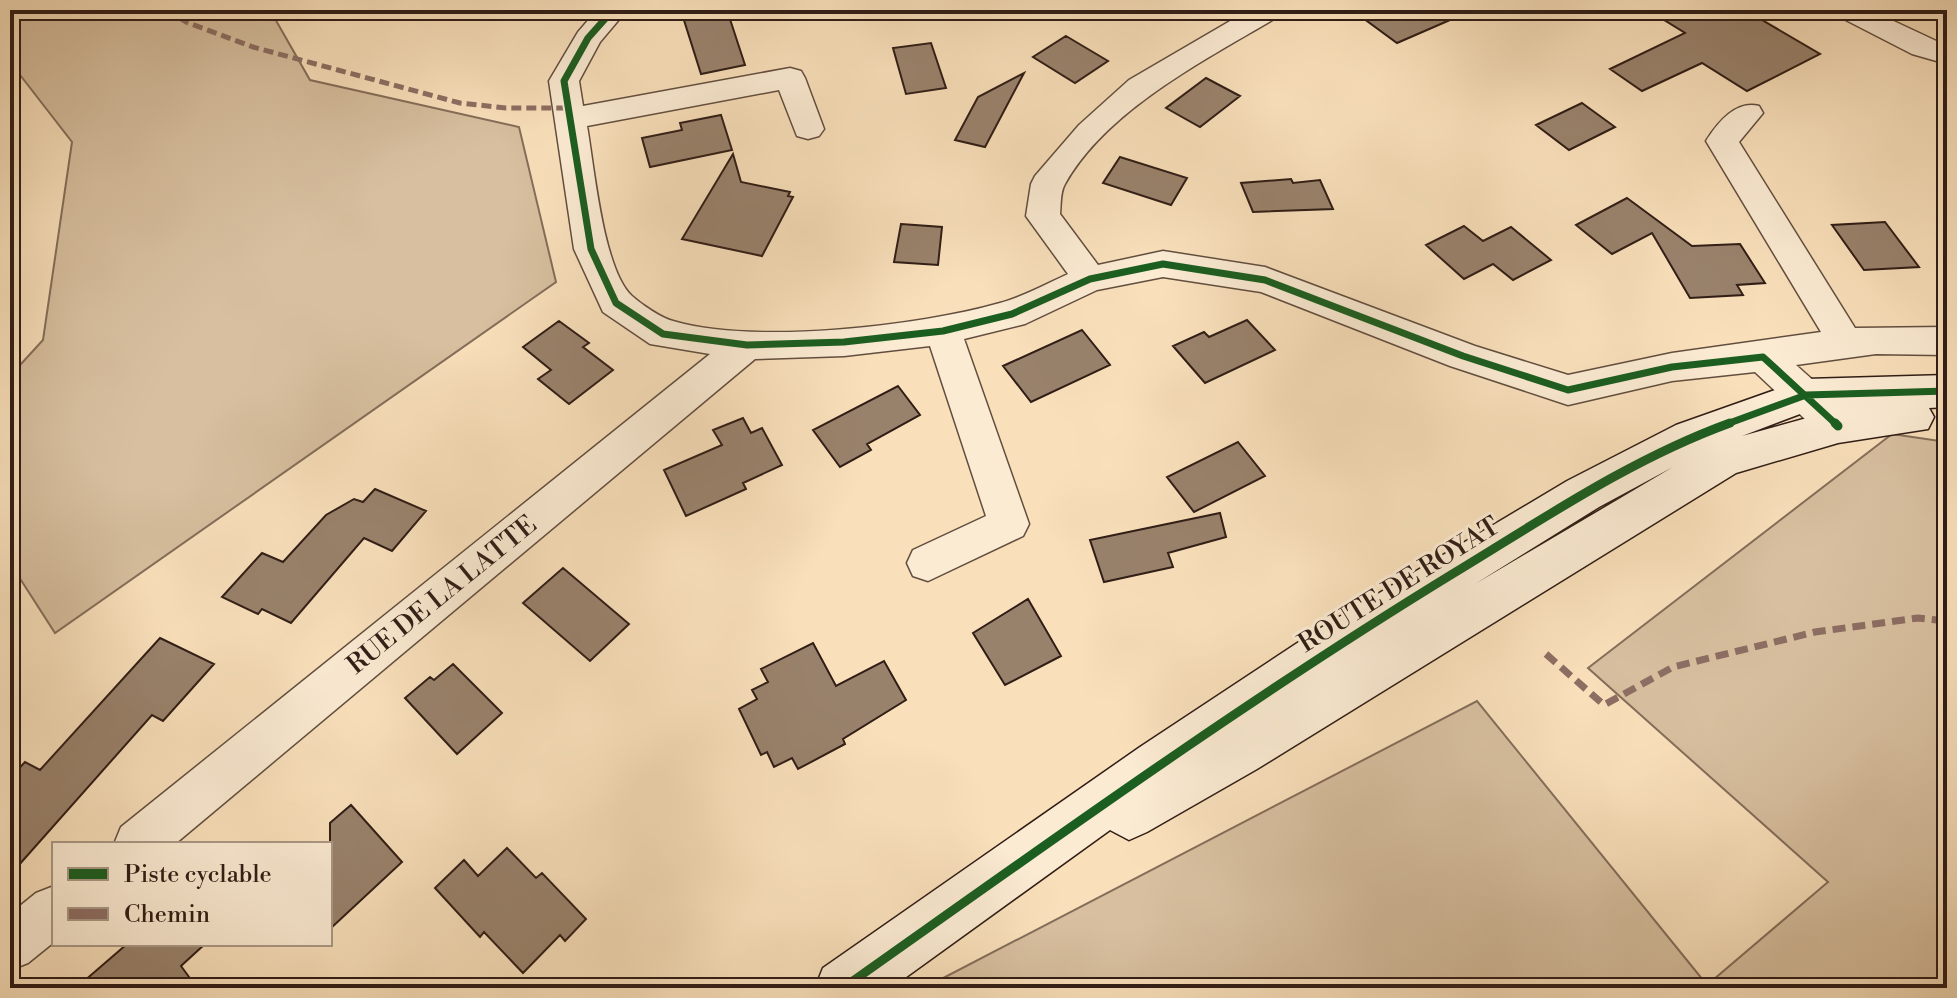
<svg xmlns="http://www.w3.org/2000/svg" width="1957" height="998" viewBox="0 0 1957 998" font-family="'Libre Bodoni',serif">
<style>
.green{fill:#d7bf9f;stroke:#846e5a;stroke-width:2}
.building{fill:#99826c;stroke:#301d16;stroke-width:2}
.lines{fill:none;stroke-linecap:round;stroke-linejoin:round}
.street-casing{stroke:#624e3f;stroke-width:3}
.secondary-casing{stroke:#301d16;stroke-width:3}
.street{fill:#fbebd3;fill-rule:evenodd}
.secondary{fill:#fbebd3;fill-rule:evenodd}
.quiet-far1{stroke:#8d6e63;stroke-width:5;stroke-dasharray:10 5;stroke-linecap:butt}
.quiet{stroke:#8d6e63;stroke-width:7;stroke-dasharray:13 7;stroke-linecap:butt}
.cycleway-far1-casing{stroke:#fbebd3;stroke-width:11}
.cycleway-casing{stroke:#fbebd3;stroke-width:14}
.cycleway-far1{stroke:#1b5e20;stroke-width:7}
.cycleway{stroke:#1b5e20;stroke-width:9}
.labels{text-anchor:middle;dominant-baseline:central;stroke-width:6;stroke-linejoin:round;paint-order:stroke}
.street-label{font-size:26px;fill:#301d16;stroke:#fbebd3}
</style>
<rect width="100%" height="100%" fill="#f9e0bb"/>
<filter id="stains"><feTurbulence type="fractalNoise" baseFrequency=".0025" numOctaves="4"/><feColorMatrix values="0 0 0 0 .2 0 0 0 0 .09 0 0 0 0 .02 0 0 0 .5 -.17"/></filter>
<radialGradient id="worn" r=".72"><stop offset=".6" stop-color="#630" stop-opacity="0"/><stop offset="1" stop-color="#630" stop-opacity=".3"/></radialGradient>
<path class="green" d="M10,10H270L310,80L519,127L556,282L55,633L10,563V376L43,340L72,142L10,62Z
M1892,434L1947,442V988H924L1477,701L1707,985L1828,882L1588,668Z"/>
<path class="building" d="M727,10L745,65L701,74L683,17Z
M1352,10H1473L1397,43Z
M1648,10H1745L1820,54L1747,91L1702,63L1642,91L1610,69L1685,33Z
M1066,36L1108,61L1075,83L1033,57Z
M931,43L946,88L906,94L893,48Z
M1024,73L985,147L955,140L978,97Z
M1206,78L1240,96L1200,127L1166,108Z
M1582,103L1615,127L1569,150L1536,125Z
M721,115L732,150L650,167L642,138L682,130L680,123Z
M733,154L741,182L790,192L788,196L793,197L762,256L682,239Z
M1120,157L1187,178L1171,205L1103,183Z
M1291,179L1293,183L1320,180L1333,209L1253,212L1241,183Z
M1627,198L1692,246L1740,244L1765,283L1737,285L1743,295L1690,298L1652,233L1612,254L1576,225Z
M1885,222L1919,267L1864,270L1832,225Z
M901,224L942,227L938,265L894,262Z
M1464,226L1483,241L1511,227L1551,260L1513,280L1493,264L1464,279L1426,245Z
M1247,320L1275,350L1205,383L1173,346L1204,332L1209,337Z
M559,321L589,343L583,347L613,370L569,404L538,379L551,370L523,347Z
M1082,330L1110,365L1031,402L1003,366Z
M898,386L920,415L867,444L871,450L840,467L813,430Z
M743,418L751,433L762,428L782,465L743,483L746,489L686,516L664,470L722,445L713,430Z
M1238,442L1265,476L1194,512L1167,477Z
M375,489L426,511L392,551L364,538L291,623L262,609L258,614L222,597L262,553L283,562L326,515L354,499L363,502Z
M1220,513L1226,537L1168,553L1173,567L1104,582L1090,540Z
M563,568L629,624L590,661L523,603Z
M1028,599L1061,656L1005,685L973,633Z
M160,638L214,664L163,721L152,715L10,875V778L25,762L40,770Z
M813,643L836,686L884,661L906,700L843,739L845,744L798,769L792,758L774,767L767,752L761,755L739,709L757,699L752,690L768,682L761,669Z
M453,664L502,713L457,754L405,698L430,677L434,680Z
M351,805L402,862L330,929V823Z
M507,848L536,878L542,873L586,919L565,941L560,935L523,973L484,932L480,937L435,888L464,860L478,876Z
M127,944H205L181,966L197,988H76Z"/>
<g class="lines">
<g class="street-casing">
<path id="street" d="M597,10H627L600,42L579,81L583,106L790,68L801,71L805,78L824,129L819,136L808,139L797,136L779,90L587,126C594,165 603,270 632,296C641,304 661,318 673,321C753,345 920,326 1000,303C1023,297 1046,284 1068,274L1026,216L1031,184L1035,176L1079,125L1129,80L1249,10H1283L1279,16C1207,59 1107,109 1065,184C1060,192 1061,205 1060,214L1098,265L1163,251L1265,267L1475,346L1568,375L1672,353L1821,332L1706,141C1718,122 1736,100 1759,106L1763,113L1739,142L1855,328L1947,327V355L1876,354L1796,365L1852,415L1857,426L1852,437L1838,442L1824,437L1755,372L1672,381L1568,405L1450,366L1261,292L1163,277L1097,290L1025,324L964,339L1029,524L1023,536L928,581L913,576L907,563L913,550L986,516L930,346L844,356L755,359L175,844H114L121,827L710,354L650,344L603,312L574,249L549,81L578,32Z
M1834,10H1870L1947,46V64L1912,54L1838,16Z
M54,886V942L28,963L10,970V914L36,893Z"/>
</g>
<g class="secondary-casing">
<path id="secondary" d="M1947,375V407L1929,408L1934,417L1928,429L1838,443L1736,473L1257,769L1147,832L1129,840L1110,830L891,988H815L823,968L1140,747L1314,632L1567,481L1676,425L1806,379ZM1808,411H1832L1742,436ZM1673,467L1475,584L1599,507Z"/>
</g>
<use href="#street" class="street"/>
<use href="#secondary" class="secondary"/>
<path class="quiet-far1" d="M167,10L186,22L253,47L460,103L506,108H568"/>
<path class="quiet" d="M1546,654L1604,705L1673,667L1815,632L1918,618L1947,621"/>
<g class="cycleway-far1-casing">
<path id="cycleway-far1" d="M613,10L588,38L564,81L591,249L616,303L663,334L747,345L844,342L943,331L1012,314L1090,279L1163,264L1265,280L1463,356L1568,390L1672,367L1763,357L1837,425
M1724,425L1806,395L1947,391"/>
</g>
<g class="cycleway-casing">
<path id="cycleway" d="M1835,423L1838,426
M843,988C1044,846 1243,702 1454,573C1543,519 1631,459 1730,423"/>
</g>
<use href="#cycleway-far1" class="cycleway-far1"/>
<use href="#cycleway" class="cycleway"/>
</g>
<g class="labels">
<g class="street-label">
<text transform="translate(1399 585) rotate(-32)">ROUTE DE ROYAT</text>
<text transform="translate(442 595) rotate(-39)">RUE DE LA LATTE</text>
</g>
</g>
<rect width="1957" height="998" fill="none" stroke="#f9e0bb" stroke-width="40"/>
<rect x="12" y="12" width="1933" height="974" fill="none" stroke="#301d16" stroke-width="4"/>
<rect x="20" y="20" width="1917" height="958" fill="none" stroke="#301d16" stroke-width="2"/>
<rect x="52" y="842" width="280" height="104" fill="#fbebd3" stroke="#aa9987" stroke-width="2"/>
<rect x="68" y="868" width="40" height="12" fill="#1b5e20" stroke="#aa9987" stroke-width="2"/>
<text x="124" y="882" font-size="24" fill="#301d16">Piste cyclable</text>
<rect x="68" y="908" width="40" height="12" fill="#8d6e63" stroke="#aa9987" stroke-width="2"/>
<text x="124" y="922" font-size="24" fill="#301d16">Chemin</text>
<rect width="100%" height="100%" filter="url(#stains)"/>
<rect width="100%" height="100%" fill="url(#worn)"/>
</svg>
